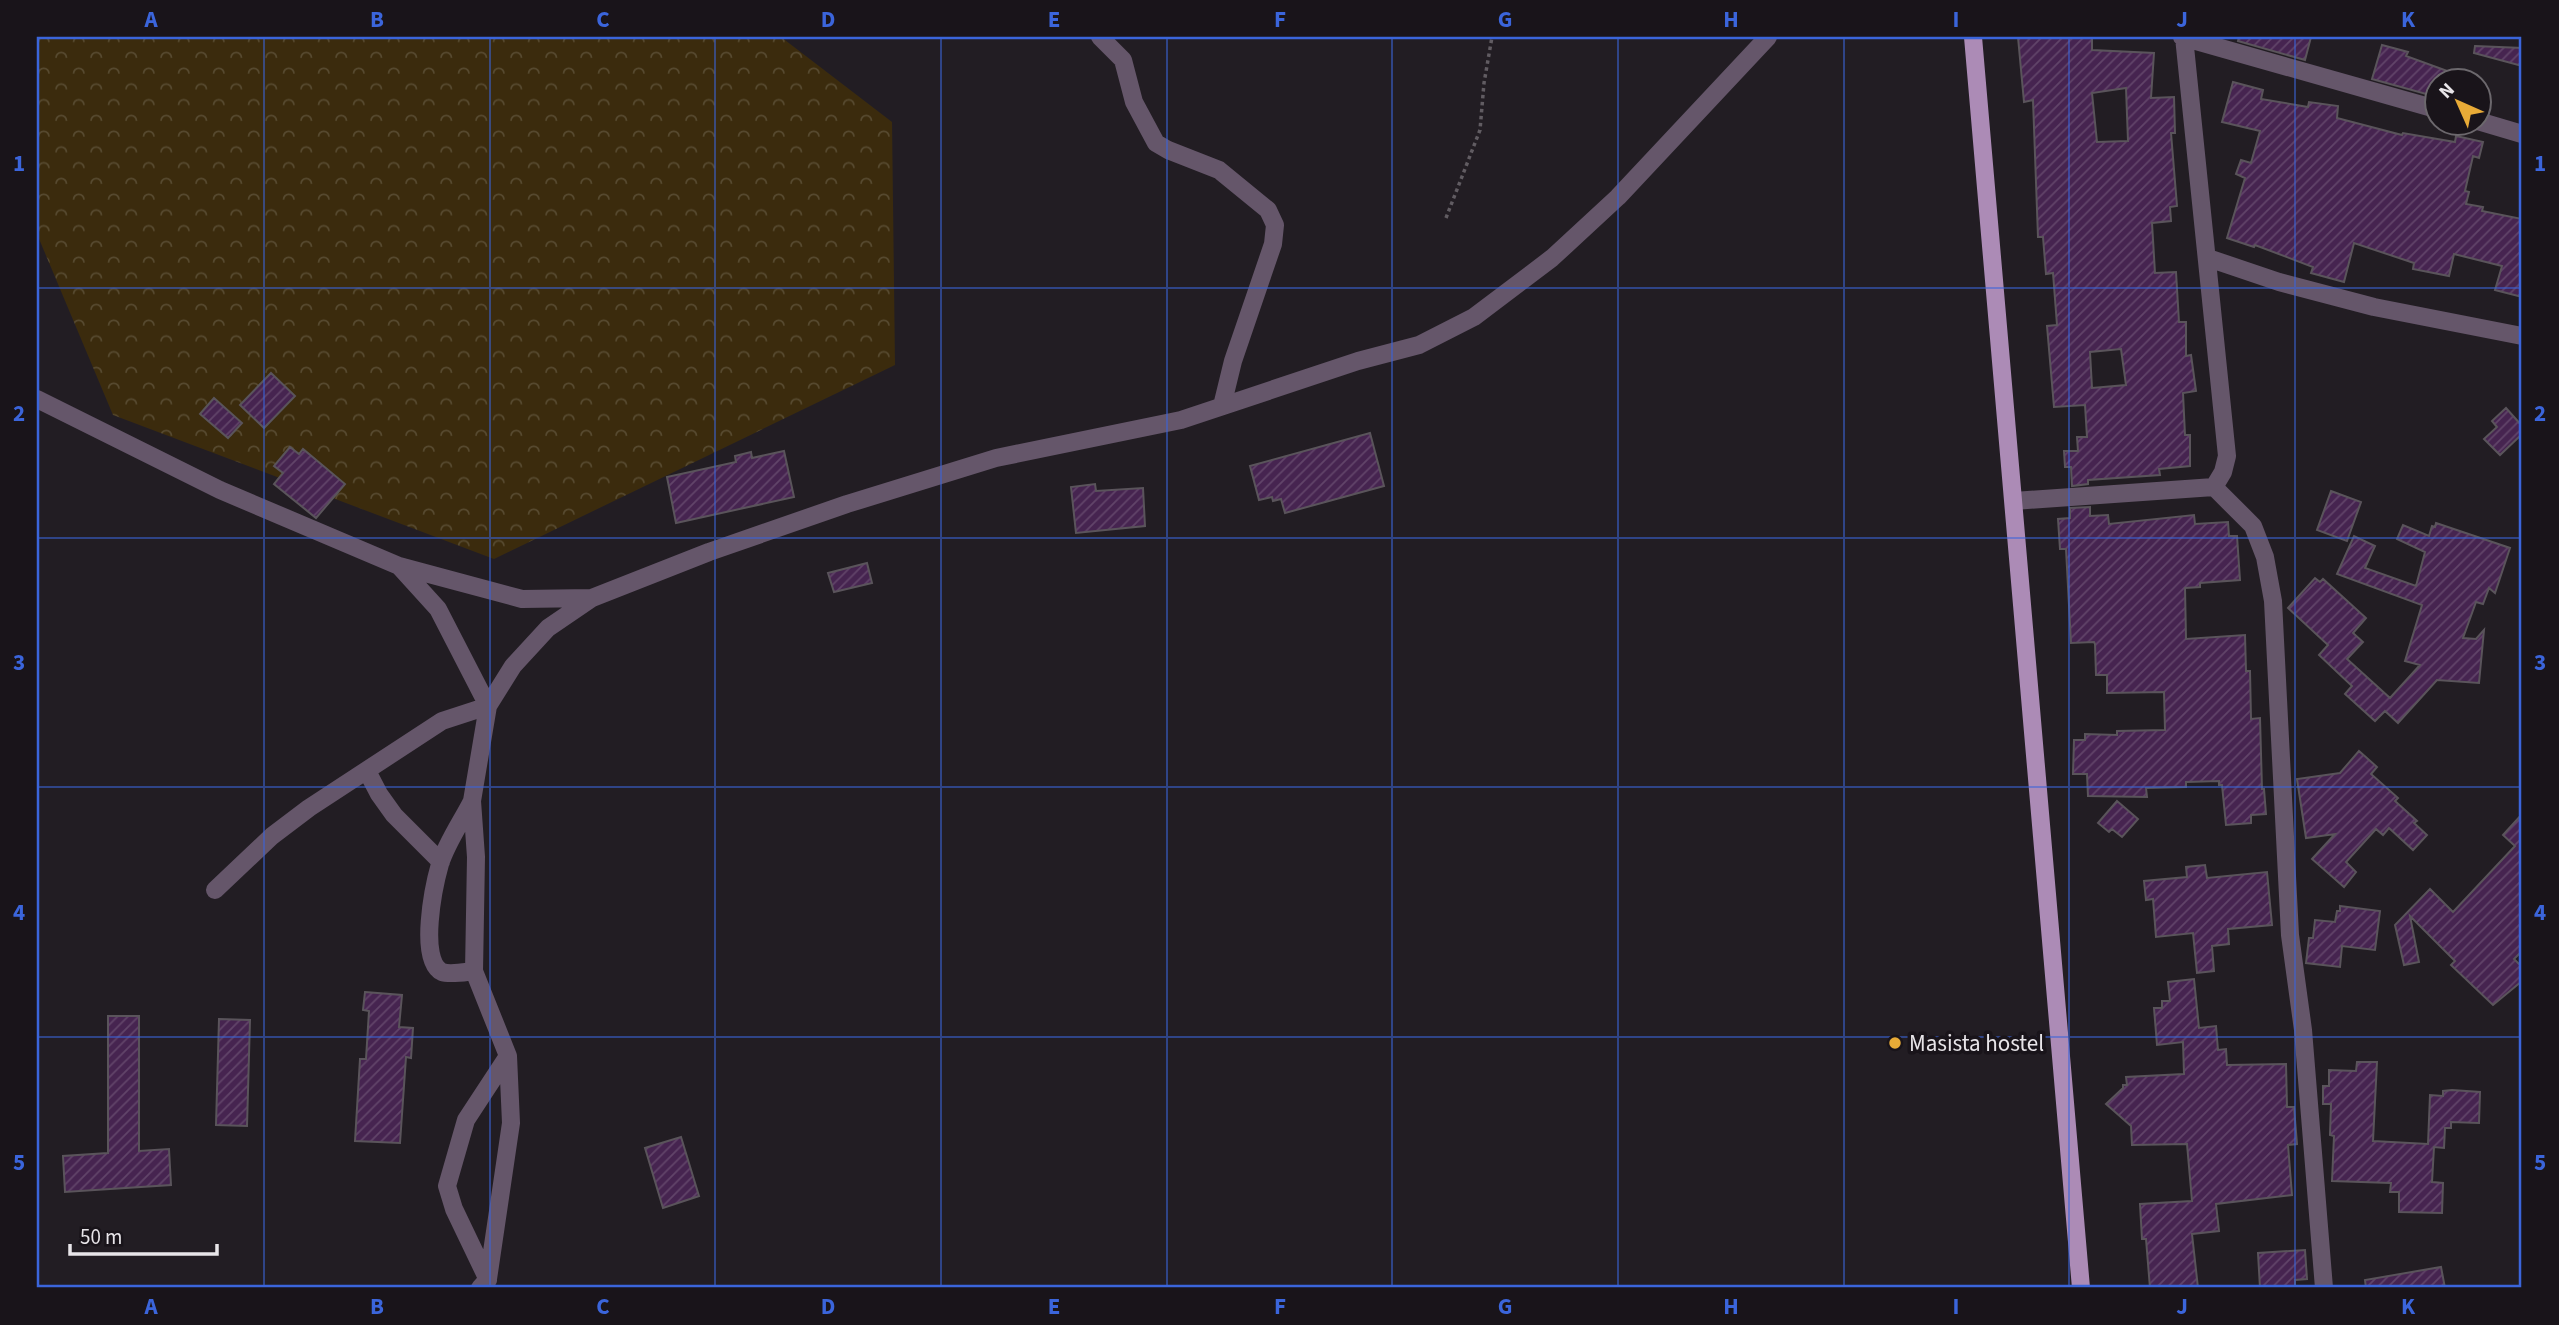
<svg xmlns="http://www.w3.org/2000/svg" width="2559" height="1325" viewBox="0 0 2559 1325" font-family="'Source Sans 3',sans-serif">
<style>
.forest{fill:url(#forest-crowns)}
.building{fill:url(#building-hatch);stroke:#5a545b;stroke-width:2;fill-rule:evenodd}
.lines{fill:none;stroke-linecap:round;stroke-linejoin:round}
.path{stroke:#615c62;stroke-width:3.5;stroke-dasharray:3.5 3.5;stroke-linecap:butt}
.minor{stroke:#65566a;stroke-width:18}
.major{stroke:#ac8bb6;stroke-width:18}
.grid{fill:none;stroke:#3b65db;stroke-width:2;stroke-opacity:0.55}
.poi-dot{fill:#e8ab37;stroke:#19141a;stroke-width:2.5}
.labels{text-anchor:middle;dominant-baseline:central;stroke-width:7;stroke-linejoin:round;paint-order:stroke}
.poi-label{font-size:23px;fill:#e8e5e9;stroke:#19141a;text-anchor:start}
.neatline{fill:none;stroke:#3b65db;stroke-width:2.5}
.grid-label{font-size:23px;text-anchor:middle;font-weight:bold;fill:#3b65db}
</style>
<defs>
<pattern id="forest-crowns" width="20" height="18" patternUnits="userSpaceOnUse" patternTransform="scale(1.75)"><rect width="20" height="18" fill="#3b2b0d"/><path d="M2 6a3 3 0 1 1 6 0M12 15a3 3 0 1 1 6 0" fill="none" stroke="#574a30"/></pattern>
<pattern id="building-hatch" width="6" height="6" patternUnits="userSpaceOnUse" patternTransform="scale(1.75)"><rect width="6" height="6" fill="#462450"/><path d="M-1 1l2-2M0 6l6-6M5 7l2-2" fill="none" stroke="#614469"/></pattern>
</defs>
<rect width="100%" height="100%" fill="#221d23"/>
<path class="forest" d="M37,37H781L892,122L895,365L494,559L113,415L37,234Z"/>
<path class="building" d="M2018,37H2092V50L2154,53L2151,98L2174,97L2175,133H2171L2177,206L2170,207L2171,221L2152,223L2155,273L2176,272L2179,322H2186V356L2191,355L2196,391L2183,393L2185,435H2190V466L2159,469L2160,475L2088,480V484L2072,486L2071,467H2065L2064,451H2078L2077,437H2087L2085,405L2054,407L2047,326L2057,325L2053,273L2046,274L2043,237H2038L2033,100L2024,102ZM2126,88L2128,141L2097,142L2092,93ZM2121,349L2126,385L2092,388L2090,352Z
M2239,37H2311L2305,60L2238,41Z
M2382,45L2408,52L2406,56L2469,79L2468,80H2437V97L2372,79Z
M2475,46L2522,48V66L2474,53Z
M2233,82L2263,90L2261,99L2308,107L2309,102L2338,106L2337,118L2402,135L2403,133L2455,142L2456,136L2483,142L2479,158L2473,156L2465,191L2469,192L2466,204L2483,207L2482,211L2522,219V297L2495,290L2502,266L2454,254L2449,276L2413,269L2414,263L2354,243L2344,282L2311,273L2313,267L2255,245L2254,247L2227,238L2245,178L2236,174L2241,160L2251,163L2260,131L2222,122Z
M271,373L295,396L264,428L240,405Z
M214,398L242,423L228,438L200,414Z
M2506,408L2522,426V434L2500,455L2484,439L2497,427L2492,421Z
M1370,433L1384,486L1285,513L1281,499L1273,501L1272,497L1259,500L1250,466Z
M290,447L299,454L303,449L345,484L316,518L274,484L283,473L274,466Z
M784,451L794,497L676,523L667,477L736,462L735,456L751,452L752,458Z
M1095,484L1096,491L1143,488L1145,526L1076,533L1071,487Z
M2331,491L2361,502L2347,541L2317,530Z
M2090,507V516L2108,515L2109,524L2194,515L2195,524L2228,522L2229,536H2237L2240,580L2200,583V587L2185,588L2186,639L2245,635L2246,671H2250L2251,719L2260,718L2262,789H2264L2266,814L2251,815V823L2226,825L2222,785H2219V781L2186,782V787L2146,788L2147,797L2088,796L2087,774H2073L2074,740H2085V734L2117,735V731L2165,730L2164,692L2107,693V675H2096L2095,644L2094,642L2071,643L2066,549H2060L2058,519L2070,518V508Z
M2436,523L2510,548L2495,593L2489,588L2483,604L2476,602L2463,638L2476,639L2484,630L2479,683L2437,680L2398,723L2385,711L2375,721L2345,694L2352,686L2319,655L2328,645L2288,608L2315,578L2320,582L2323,579L2366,618L2353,633L2363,642L2347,659L2390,698L2420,665L2405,661L2422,605L2337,574L2354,536L2375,546L2365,568L2416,586L2425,552L2397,539L2403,525L2429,536L2432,526L2435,527Z
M867,563L872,583L834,592L828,573Z
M2359,751L2377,767L2371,774L2398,798L2395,801L2417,821L2414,823L2427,835L2413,850L2389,828L2383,835L2376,829L2346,862L2356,872L2344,887L2312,859L2335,834L2306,838L2297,779L2340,773Z
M2117,801L2138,819L2122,837L2112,829L2109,832L2098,823Z
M2522,814V951L2514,959L2522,967V981L2493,1005L2451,965L2455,961L2410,916L2419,962L2404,965L2395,925L2430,889L2453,912L2515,846L2503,835Z
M2205,865L2207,878L2267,872L2272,925L2228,929L2229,944L2212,946L2214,971L2197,973L2193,933L2156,937L2153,899L2146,900L2144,881L2187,877L2186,867Z
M2340,906L2380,911L2375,950L2342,946L2340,967L2306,963L2309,938H2313L2315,920L2335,922L2337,911H2340Z
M2194,979L2199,1028L2216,1026L2218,1050L2226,1049L2227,1065L2286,1064L2287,1107H2294L2297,1144L2288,1145L2292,1195L2216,1204L2219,1231L2192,1234L2198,1288H2150L2146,1239H2142L2140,1204L2192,1201L2187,1144L2132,1145L2131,1126L2106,1104L2123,1088V1085H2127L2126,1077L2184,1074L2183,1042L2157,1045L2154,1008H2162V1001H2170L2168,982Z
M365,992L402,995L399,1027L413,1028L411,1058L406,1057L400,1143L355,1141L360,1059H366L369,1011L363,1010Z
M108,1016H139V1151L169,1149L171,1185L65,1192L63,1156L108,1153Z
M219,1019L250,1020L247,1126L216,1125Z
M2357,1062H2377L2373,1141L2428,1144L2430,1095L2443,1096V1091L2452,1090L2480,1092L2479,1123L2451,1122V1128H2445L2444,1148L2434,1147L2432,1182L2443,1183L2442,1213L2399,1212V1192H2390L2391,1183L2332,1181L2334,1136L2330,1135L2331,1104H2323V1086H2329V1070L2356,1071Z
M681,1137L699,1196L663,1208L645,1148Z
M2305,1250L2307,1279L2295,1280V1288H2260L2258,1253Z
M2441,1267L2445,1288H2366L2365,1280Z"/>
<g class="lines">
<path class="path" d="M1446,218L1480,130L1484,83L1492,37"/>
<path class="minor" d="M1100,37L1123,60L1134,102L1156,143L1168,150L1219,170L1268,210L1275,225L1273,244L1233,361L1222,406
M2182,37L2436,109
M2478,121L2522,134
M2208,258L2279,282L2374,307L2522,336
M37,399L220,490L399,566L438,609L488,706L442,721L309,808L272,836L215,890
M2214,487L2253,526L2265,557L2273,601L2290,935L2303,1030L2324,1288
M2014,501L2214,487L2223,472L2227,456L2184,37
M399,566L522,599L592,598
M367,771L379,794L394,815L441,862
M472,801C462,821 447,842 440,864C434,885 418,960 442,972C450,975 465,972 474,971
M488,1280L454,1209L447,1186L466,1120L508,1056
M480,1288L488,1279L511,1123L508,1056L474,971L476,857L472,801L488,706L513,666L548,628L592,598L709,552L847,504L996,458L1181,420L1358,361L1419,345L1474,317L1552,258L1618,197L1768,37"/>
<path class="major" d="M1973,37L2081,1288"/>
</g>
<path class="grid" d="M264,37V1288M490,37V1288M715,37V1288M941,37V1288M1167,37V1288M1392,37V1288M1618,37V1288M1844,37V1288M2069,37V1288M2295,37V1288M37,288H2522M37,538H2522M37,787H2522M37,1037H2522"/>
<circle class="poi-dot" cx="1895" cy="1043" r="7"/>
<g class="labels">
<g class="poi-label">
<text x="1909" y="1043">Masista hostel</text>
</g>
</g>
<rect width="2559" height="1325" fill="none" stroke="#19141a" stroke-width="77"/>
<g transform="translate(2458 102) rotate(315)"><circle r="33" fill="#19141a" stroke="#6c686d" stroke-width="2"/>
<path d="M0-5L12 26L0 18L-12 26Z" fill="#e8ab37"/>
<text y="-10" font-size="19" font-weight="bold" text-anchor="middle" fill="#e8e5e9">N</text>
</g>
<path d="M70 1244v10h147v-10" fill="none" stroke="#e8e5e9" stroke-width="3.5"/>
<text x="80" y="1244" font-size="21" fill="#e8e5e9" stroke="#19141a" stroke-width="5" paint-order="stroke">50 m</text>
<rect x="38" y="38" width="2482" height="1248" class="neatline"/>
<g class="grid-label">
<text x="151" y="27">A</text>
<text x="377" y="27">B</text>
<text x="603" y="27">C</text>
<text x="828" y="27">D</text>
<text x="1054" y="27">E</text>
<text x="1280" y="27">F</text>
<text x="1505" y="27">G</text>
<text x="1731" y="27">H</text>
<text x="1956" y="27">I</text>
<text x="2182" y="27">J</text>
<text x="2408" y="27">K</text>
<text x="19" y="171">1</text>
<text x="2540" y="171">1</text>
<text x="19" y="421">2</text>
<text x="2540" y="421">2</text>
<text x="19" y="670">3</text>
<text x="2540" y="670">3</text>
<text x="19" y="920">4</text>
<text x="2540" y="920">4</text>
<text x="19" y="1170">5</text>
<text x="2540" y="1170">5</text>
<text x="151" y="1314">A</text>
<text x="377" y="1314">B</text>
<text x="603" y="1314">C</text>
<text x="828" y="1314">D</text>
<text x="1054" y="1314">E</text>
<text x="1280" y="1314">F</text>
<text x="1505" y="1314">G</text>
<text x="1731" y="1314">H</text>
<text x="1956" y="1314">I</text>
<text x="2182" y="1314">J</text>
<text x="2408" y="1314">K</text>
</g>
</svg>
